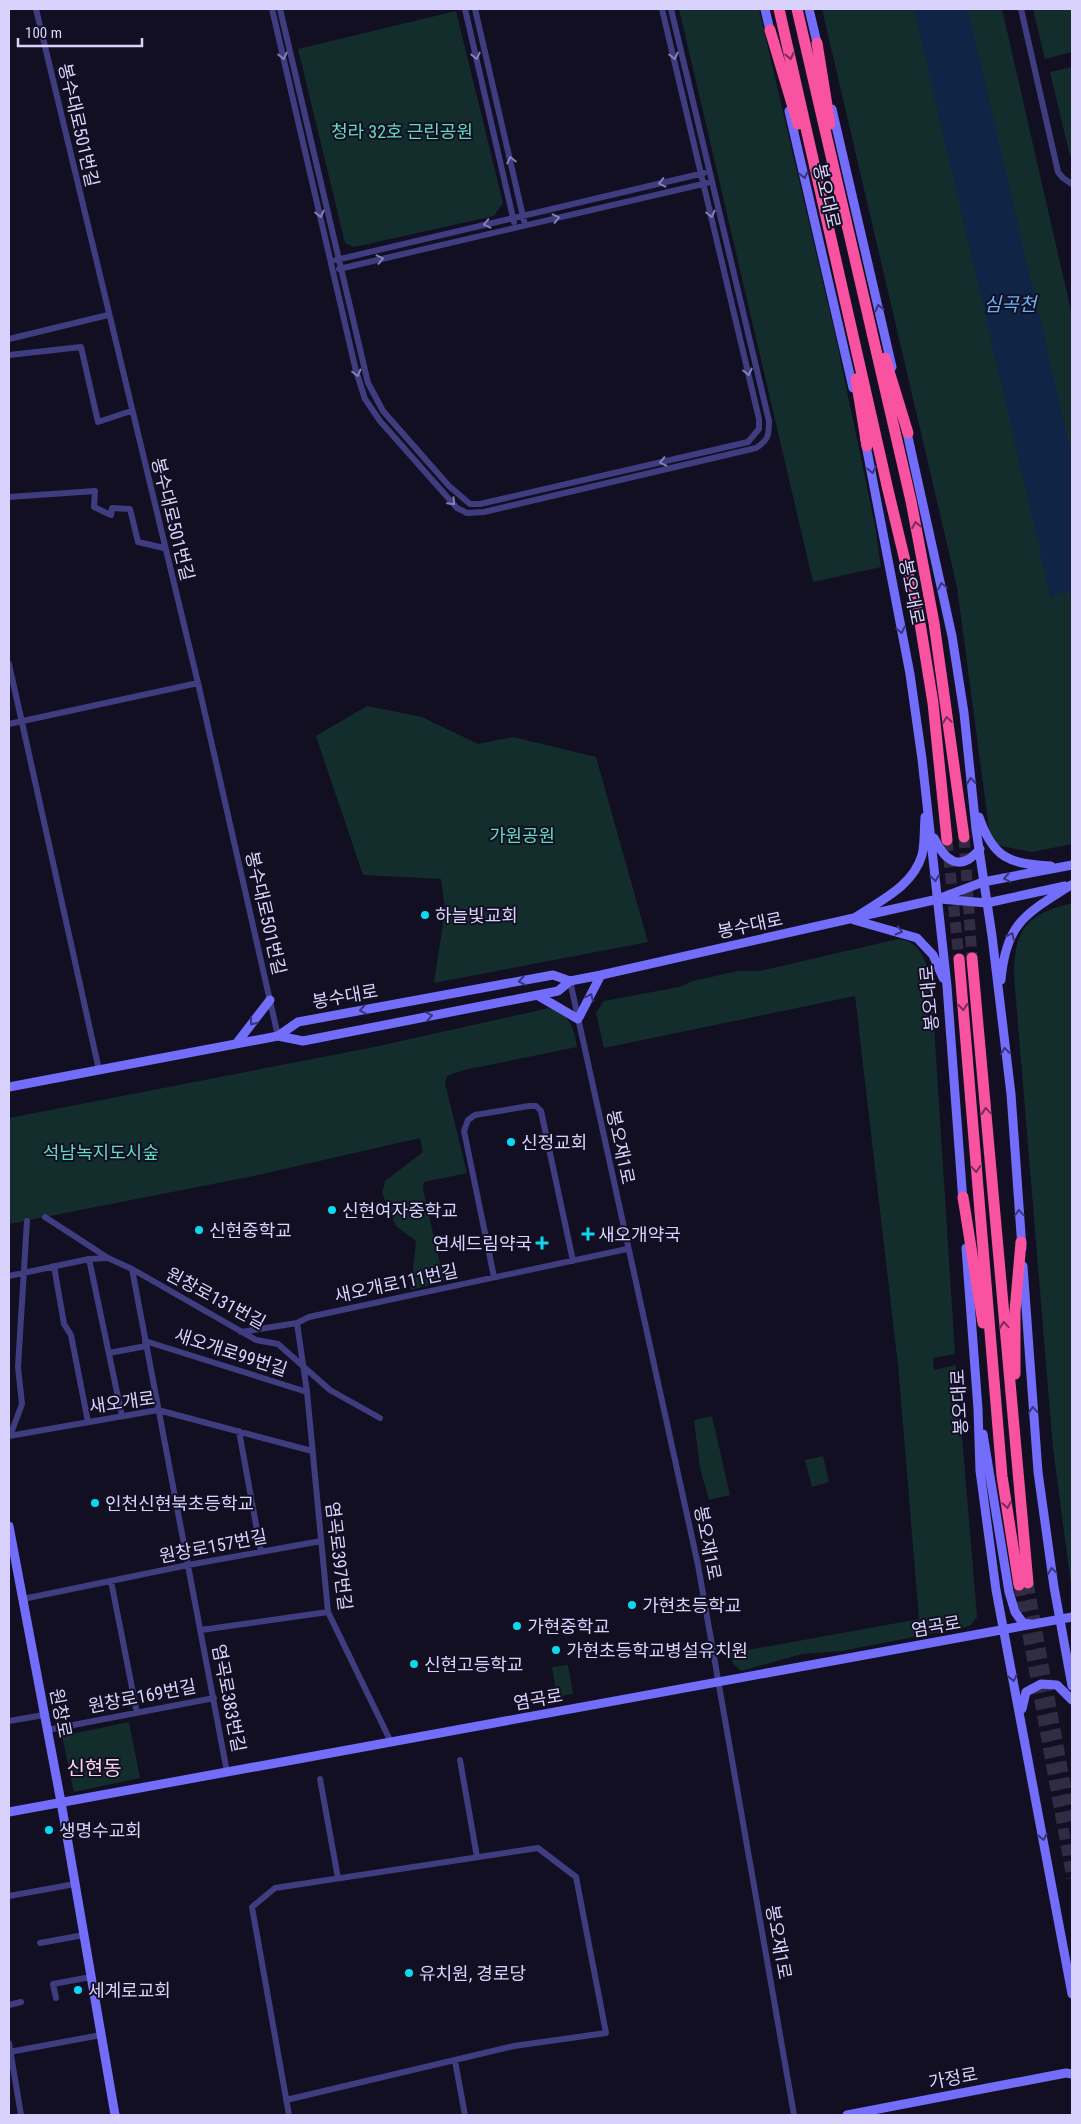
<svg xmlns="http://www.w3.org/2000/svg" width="1081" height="2124" viewBox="0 0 1081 2124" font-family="'Roboto Condensed','Noto Sans KR',sans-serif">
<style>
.green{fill:#122d2c}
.water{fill:#102446}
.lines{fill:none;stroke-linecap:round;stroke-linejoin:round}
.highway-tunnel{stroke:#312c44;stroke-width:11;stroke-dasharray:11 5.5;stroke-linecap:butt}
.street{stroke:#3f3c80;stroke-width:6}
.secondary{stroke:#726dfa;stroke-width:9}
.highway{stroke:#f952a0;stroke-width:11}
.oneway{stroke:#8480b8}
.oneway2{stroke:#7a2d5b}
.oneway3{stroke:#393579}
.poi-dot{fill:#09d9f3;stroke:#130f23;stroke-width:2}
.labels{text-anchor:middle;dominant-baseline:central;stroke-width:4;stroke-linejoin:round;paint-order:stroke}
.street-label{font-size:18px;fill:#d8d2fd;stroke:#130f23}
.park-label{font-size:18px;fill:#61dbbe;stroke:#130f23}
.poi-label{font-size:18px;fill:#d8d2fd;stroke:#130f23;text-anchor:start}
.water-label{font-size:19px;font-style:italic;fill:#64b3f9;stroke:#130f23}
.quarter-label{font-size:20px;fill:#fdd4ee;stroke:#130f23}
</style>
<rect width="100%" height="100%" fill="#130f23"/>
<path class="green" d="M679,9H759L835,334L875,525L881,567L813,582Z
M822,9H1002L1072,315V844L1032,852L991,844L957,587Z
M1033,9H1072V52L1045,59Z
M456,11L503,203L494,216L354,247L345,243L298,49Z
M1072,67V156H1070L1050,72Z
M367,706L422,717L478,744L513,737L596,757L648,942L434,983L445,910L441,879L363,875L316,736Z
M1072,903V1592L1053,1448L1014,976C1014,930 1026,914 1072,903Z
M898,939C925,941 930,973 932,994L955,1354L933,1358L934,1370L956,1365L977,1617L970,1626L842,1651L802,1654L741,1671L733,1664L731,1653L919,1619L898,1365L855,996L604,1048L596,1013L604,1001L679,987L693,981L738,971H760Z
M549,1008C569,1013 574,1027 577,1047L464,1070L447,1076L445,1083L467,1173L424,1182L423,1189L444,1281L411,1290L416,1241L396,1226L382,1193L385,1181L423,1152L420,1138L258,1175L9,1224V1118L374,1047Z
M712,1416L730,1495L709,1500L700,1468L694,1420Z
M823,1456L829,1482L812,1487L805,1460Z
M568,1665L573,1694L557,1697L552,1667Z
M129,1722L140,1778L74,1792L62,1736Z"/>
<path class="water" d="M914,9H968L1072,457V593L1070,594L1066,590L1051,598Z"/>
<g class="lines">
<path class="highway-tunnel" d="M964,837L972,958
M947,840L959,959
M1028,1583L1072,1822
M1019,1585L1072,1878"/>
<path class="street" d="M36,9L198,683L278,1036
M272,9L356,371L365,399L380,421L457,508L467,513L484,512L756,448C768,440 769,436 769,421L671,9
M280,9L368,383L383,411L449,486L470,504H480L748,442L759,429V419L662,9
M465,9L514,222
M475,9L525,225
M1021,9L1058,172L1063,178L1072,184
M336,260L704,173
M339,269L707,183
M9,339L108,315
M9,355L81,347L98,422L131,411
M9,497L95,491L94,507L111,515L112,508L130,509L138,542L164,548
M9,664L99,1070
M9,724L198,683
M570,981L698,1565L794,2115
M45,1217L108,1258
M89,1259L122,1416
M54,1266L64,1324L71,1335L88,1422
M132,1269L227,1772
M9,1276L89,1259L108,1258L132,1269L256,1340L278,1344L330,1390L380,1418
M494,1277L464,1131L468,1120L475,1115L529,1106H536L541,1111L573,1261
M297,1323L307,1392L328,1612L391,1742
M241,1332L297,1323L309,1317L627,1249
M145,1341L307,1392
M109,1353L146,1346
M239,1431L261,1552
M9,1436L158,1410L312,1451
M10,1436L22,1404L18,1367L27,1221
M111,1581L137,1713
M23,1599L188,1565L321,1541
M201,1630L328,1612
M9,1721L44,1715
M47,1730L214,1698
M460,1760L477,1857
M320,1779L338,1878
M9,1896L75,1884
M40,1943L84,1935
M56,1998L53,1984L91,1977
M9,2005L21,2002
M9,2043L21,2115
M9,2052L101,2035
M455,2061L465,2115
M286,2100L514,2046L606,2033L576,1877L538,1848L275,1888L252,1907L289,2115"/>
<path class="secondary" d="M765,9L771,35
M809,9L818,47
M832,109L892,367
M789,111L853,388
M906,428L952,636L964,713L976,829L992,936L1011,1094L1022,1248
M865,440L910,674L922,759L947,986L963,1202
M979,817C993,858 1009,864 1051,866
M934,838C945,861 960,873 980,849
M940,899L987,903L1065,886
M856,917C881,900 913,886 922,855C925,843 924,829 925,817
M854,920L917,938L933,955L943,978
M1001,980C1006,922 1026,914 1071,885
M537,995L578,1019L601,975
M278,1036L298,1022L553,975L570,981L601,975L938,899L983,882L1072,865
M236,1044L270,1000
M9,1087L278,1036L303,1041L558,991L570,981
M966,1248L978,1409L980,1471L996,1590L1072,1994
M1023,1266L1038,1472L1054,1587L1072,1686
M983,1434L1009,1592L1015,1612L1023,1623L1030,1624
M9,1526L61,1802L115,2115
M1022,1709L1026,1692L1041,1684L1057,1685L1072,1700
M9,1812L1072,1617
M847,2115L1066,2073L1072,2074"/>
<path class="highway" d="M779,9L888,490L920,623L933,703L947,840
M797,9L911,501L934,623L964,837
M770,30L798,124
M817,43L830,124
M885,358L908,433
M856,379L867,446
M972,958L1028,1583
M959,959L1002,1476L1019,1585
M963,1197L983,1323
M1015,1374V1311L1021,1242"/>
</g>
<defs><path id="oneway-chevron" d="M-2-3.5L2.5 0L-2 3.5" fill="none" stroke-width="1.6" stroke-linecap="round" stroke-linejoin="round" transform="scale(1.25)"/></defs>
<g class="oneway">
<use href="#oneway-chevron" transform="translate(283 56) rotate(77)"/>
<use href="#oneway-chevron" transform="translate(476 56) rotate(77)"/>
<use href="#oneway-chevron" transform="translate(674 56) rotate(77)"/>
<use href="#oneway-chevron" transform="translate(511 160) rotate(-103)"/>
<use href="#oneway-chevron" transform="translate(662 183) rotate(167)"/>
<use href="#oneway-chevron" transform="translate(320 214) rotate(77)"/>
<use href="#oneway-chevron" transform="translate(711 214) rotate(77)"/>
<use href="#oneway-chevron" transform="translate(556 218) rotate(-13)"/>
<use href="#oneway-chevron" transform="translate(487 224) rotate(167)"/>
<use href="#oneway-chevron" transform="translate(380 259) rotate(-13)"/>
<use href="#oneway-chevron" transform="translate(748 372) rotate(77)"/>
<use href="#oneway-chevron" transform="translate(357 373) rotate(75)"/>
<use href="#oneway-chevron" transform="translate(663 462) rotate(167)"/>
<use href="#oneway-chevron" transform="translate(452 502) rotate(47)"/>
</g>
<g class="oneway2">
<use href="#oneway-chevron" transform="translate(790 56) rotate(77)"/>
<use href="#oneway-chevron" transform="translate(916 525) rotate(-101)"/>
<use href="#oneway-chevron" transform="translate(947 720) rotate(-98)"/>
<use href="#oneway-chevron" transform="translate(963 1007) rotate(85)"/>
<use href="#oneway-chevron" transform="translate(986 1111) rotate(-95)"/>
<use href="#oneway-chevron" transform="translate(976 1169) rotate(85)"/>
<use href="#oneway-chevron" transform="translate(1004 1325) rotate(-95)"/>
<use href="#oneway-chevron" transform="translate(1007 1505) rotate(81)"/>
</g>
<g class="oneway3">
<use href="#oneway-chevron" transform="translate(804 175) rotate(77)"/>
<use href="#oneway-chevron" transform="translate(879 308) rotate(-103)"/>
<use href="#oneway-chevron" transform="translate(872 470) rotate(78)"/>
<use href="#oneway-chevron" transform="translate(942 586) rotate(-102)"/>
<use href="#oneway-chevron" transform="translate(901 630) rotate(78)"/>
<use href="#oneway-chevron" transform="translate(971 781) rotate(-96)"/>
<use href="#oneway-chevron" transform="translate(935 878) rotate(84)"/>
<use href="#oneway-chevron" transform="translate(1007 878) rotate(169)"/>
<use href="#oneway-chevron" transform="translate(899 931) rotate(16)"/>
<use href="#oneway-chevron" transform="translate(1011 936) rotate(-64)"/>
<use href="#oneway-chevron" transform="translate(522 981) rotate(170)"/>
<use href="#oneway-chevron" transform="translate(590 997) rotate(-65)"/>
<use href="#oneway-chevron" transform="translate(363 1010) rotate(170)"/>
<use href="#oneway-chevron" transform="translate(429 1016) rotate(-11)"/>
<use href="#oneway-chevron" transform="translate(253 1022) rotate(127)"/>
<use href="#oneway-chevron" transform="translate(1005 1051) rotate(-97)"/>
<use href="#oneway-chevron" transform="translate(1019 1213) rotate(-94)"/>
<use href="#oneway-chevron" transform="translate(1033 1410) rotate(-94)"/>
<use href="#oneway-chevron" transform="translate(1052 1571) rotate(-98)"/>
<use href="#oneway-chevron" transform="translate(1013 1678) rotate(78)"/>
<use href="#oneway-chevron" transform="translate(1043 1837) rotate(79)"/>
</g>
<g class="poi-dot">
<circle cx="425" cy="915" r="5"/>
<circle cx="511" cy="1142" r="5"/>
<circle cx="332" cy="1210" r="5"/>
<circle cx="199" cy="1230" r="5"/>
<path d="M585.5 1226.5h5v5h5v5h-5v5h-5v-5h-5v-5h5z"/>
<path d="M539.5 1235.5h5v5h5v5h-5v5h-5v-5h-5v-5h5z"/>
<circle cx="95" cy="1503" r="5"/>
<circle cx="632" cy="1605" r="5"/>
<circle cx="517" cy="1626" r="5"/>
<circle cx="556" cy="1650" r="5"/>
<circle cx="414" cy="1664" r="5"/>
<circle cx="49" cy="1830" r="5"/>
<circle cx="409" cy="1973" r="5"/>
<circle cx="78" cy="1990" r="5"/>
</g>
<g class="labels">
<g class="street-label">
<text transform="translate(79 125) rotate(77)">봉수대로501번길</text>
<text transform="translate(827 196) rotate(77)">봉오대로</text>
<text transform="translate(173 519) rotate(76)">봉수대로501번길</text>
<text transform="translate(912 592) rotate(79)">봉오대로</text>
<text transform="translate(266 913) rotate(77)">봉수대로501번길</text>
<text transform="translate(750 925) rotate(-12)">봉수대로</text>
<text transform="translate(345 996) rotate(-10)">봉수대로</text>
<text transform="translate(929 998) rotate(-95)">봉오대로</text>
<text transform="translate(621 1147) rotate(78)">봉오재1로</text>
<text transform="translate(396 1283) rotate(-12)">새오개로111번길</text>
<text transform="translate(216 1298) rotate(28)">원창로131번길</text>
<text transform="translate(231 1352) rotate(18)">새오개로99번길</text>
<text transform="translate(122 1402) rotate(-8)">새오개로</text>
<text transform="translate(959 1402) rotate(-93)">봉오대로</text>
<text transform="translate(708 1543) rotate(79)">봉오재1로</text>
<text transform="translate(213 1546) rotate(-11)">원창로157번길</text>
<text transform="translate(339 1556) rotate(83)">염곡로397번길</text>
<text transform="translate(936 1626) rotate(-10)">염곡로</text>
<text transform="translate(142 1696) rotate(-11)">원창로169번길</text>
<text transform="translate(229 1698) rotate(79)">염곡로383번길</text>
<text transform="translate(538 1699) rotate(-10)">염곡로</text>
<text transform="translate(61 1713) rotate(79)">원창로</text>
<text transform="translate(779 1942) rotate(80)">봉오재1로</text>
<text transform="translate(953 2078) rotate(-11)">가정로</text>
</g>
<g class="park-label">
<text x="402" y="131">청라 32호 근린공원</text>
<text x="522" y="835">가원공원</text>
<text x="101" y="1152">석남녹지도시숲</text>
</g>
<g class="poi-label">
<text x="435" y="915">하늘빛교회</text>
<text x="521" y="1142">신정교회</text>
<text x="342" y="1210">신현여자중학교</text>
<text x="209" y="1230">신현중학교</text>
<text x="598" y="1234">새오개약국</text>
<text x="532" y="1243" text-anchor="end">연세드림약국</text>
<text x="105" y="1503">인천신현북초등학교</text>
<text x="642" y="1605">가현초등학교</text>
<text x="527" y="1626">가현중학교</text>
<text x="566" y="1650">가현초등학교병설유치원</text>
<text x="424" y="1664">신현고등학교</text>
<text x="59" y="1830">생명수교회</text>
<text x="419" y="1973">유치원, 경로당</text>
<text x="88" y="1990">세계로교회</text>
</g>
<g class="water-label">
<text x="1010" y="304">심곡천</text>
</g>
<g class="quarter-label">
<text x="94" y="1768">신현동</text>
</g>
</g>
<rect width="1081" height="2124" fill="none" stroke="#d8d2fd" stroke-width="20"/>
<path d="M18 38v8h124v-8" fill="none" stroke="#d8d2fd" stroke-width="2.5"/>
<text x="25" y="38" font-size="15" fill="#d8d2fd" stroke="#130f23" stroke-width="4" paint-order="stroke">100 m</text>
</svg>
